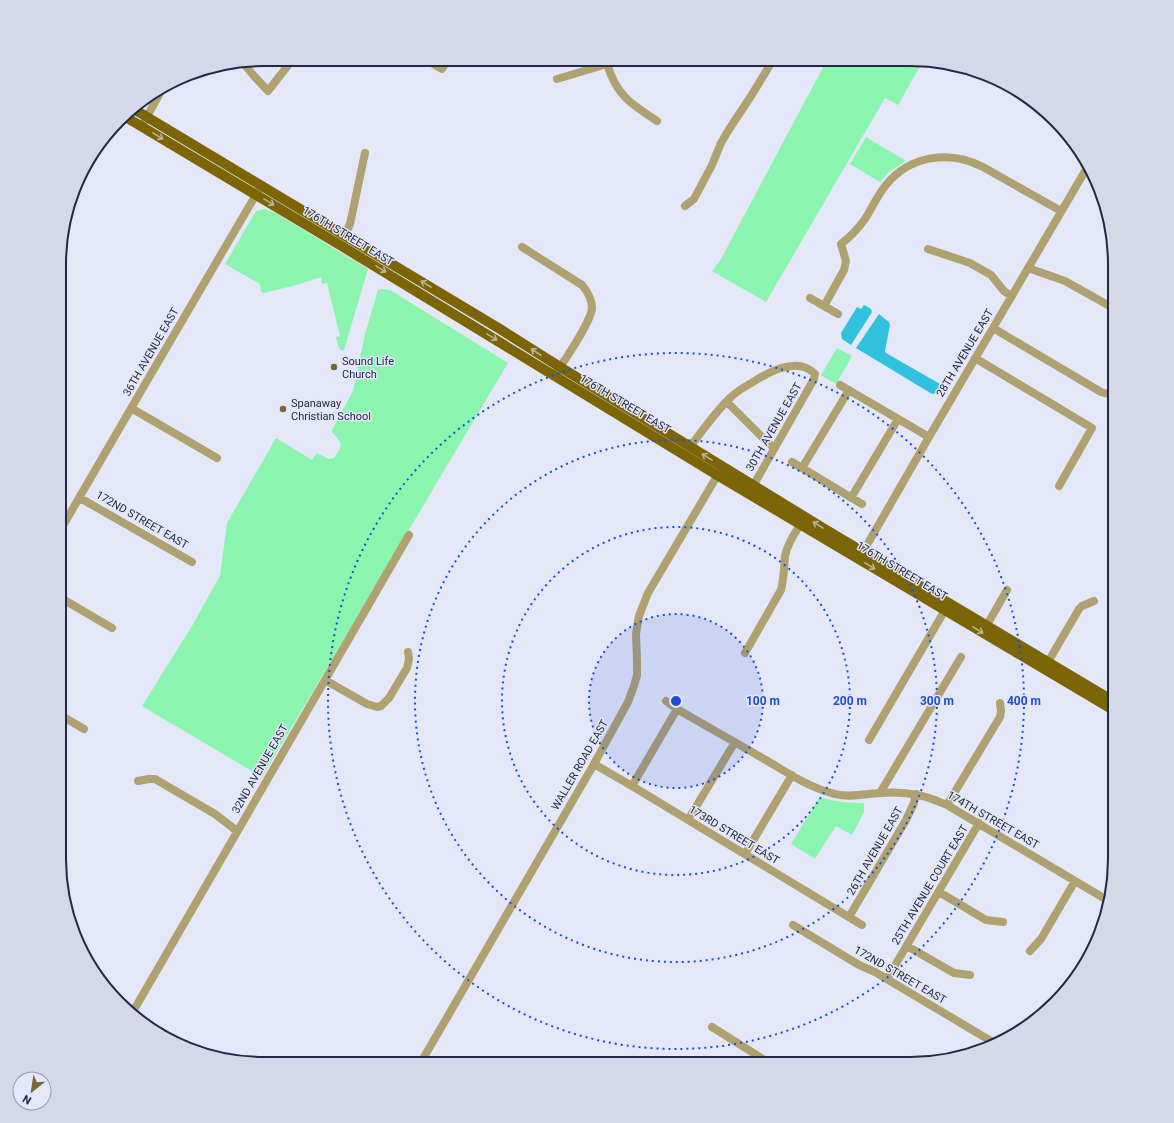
<svg xmlns="http://www.w3.org/2000/svg" width="1174" height="1123" viewBox="0 0 1174 1123" font-family="Roboto,sans-serif">
<style>
.green{fill:#8bf4ae}
.water{fill:#30c2dd}
.lines{fill:none;stroke-linecap:round;stroke-linejoin:round}
.minor{stroke:#b0a170;stroke-width:8}
.major{stroke:#7c6506;stroke-width:10}
.oneway{stroke:#bab397}
.ring{fill:none;stroke:#1d4ed8;stroke-width:2;stroke-dasharray:2 4}
.poi-dot{fill:#776936;stroke:#e3e7f7;stroke-width:1.5}
.labels{text-anchor:middle;dominant-baseline:central;stroke-width:3;stroke-linejoin:round;paint-order:stroke}
.street-label{font-size:11px;fill:#222845;stroke:#e3e7f7}
.poi-label{font-size:11px;fill:#222845;stroke:#e3e7f7;text-anchor:start}
.rim{fill:none;stroke:#222845;stroke-width:2}
.centre{fill:#1d4ed8;stroke:#e3e7f7;stroke-width:2}
.ring-label{font-size:12px;text-anchor:middle;font-weight:bold;fill:#1d4ed8;stroke:#e3e7f7;stroke-width:3;stroke-linejoin:round;paint-order:stroke}
</style>
<rect width="100%" height="100%" fill="#e3e7f7"/>
<path class="green" d="M827,60L923,61L898,105L885,98L766,302L712,271L720,261Z
M866,137L906,161L889,172L880,182L850,164Z
M265,209L277,214L368,269L344,350H341L339,348L336,338V337L340,336L327,283L322,284L321,277L297,285L263,293L261,291L260,284L225,264L256,211Z
M382,289L390,290L508,363L262,777L142,706L192,626L220,576L227,523L276,438L312,460L317,453L329,459L334,458C344,444 342,444 332,432V430L353,391L365,334L378,290Z
M837,348L852,356L836,384L821,375Z
M820,797C835,802 849,803 864,803V812L852,835L836,826L815,859L791,844Z"/>
<path class="water" d="M864,305L871,309L872,312L851,345L842,339L841,333L857,307L861,309Z
M879,314L889,322L890,325L885,351L886,353L940,384L941,387L938,393L932,394L856,348Z"/>
<g class="lines">
<path class="minor" d="M425,59L442,69L448,59
M243,63L254,76L268,91L293,59
M557,79L607,64C617,96 631,104 657,121
M144,122L161,91
M685,206L694,199L712,165L721,143L728,131L751,96L773,60
M345,235L350,224L365,153
M522,247L582,285C587,291 592,299 592,308C591,322 566,358 557,372
M928,249L970,263L991,275L1004,291L1011,296
M1028,268L1065,281L1115,309
M810,298L838,314
M824,306L844,270L846,261L841,244C850,237 858,229 865,219C872,208 877,196 886,185C910,155 950,150 983,167L1061,211
M993,328L1101,392L1115,396
M975,358L1092,428L1059,486
M840,385L929,437
M727,402L766,441L774,448
M131,408L217,458
M690,447C702,431 716,411 731,397C737,391 746,386 753,382C770,371 798,356 815,374L814,379L753,486
M792,462L862,504
M802,468L849,390
M80,498L192,562
M851,498L898,419
M61,529L144,386L261,186
M863,552L929,437L1088,166
M61,598L112,628
M987,625L1007,590
M745,653L781,590C784,579 784,567 785,556C787,545 794,534 800,525
M1048,662L1079,609L1082,606L1094,601
M325,680L367,704L377,707L381,706L389,698L407,668L409,659L408,652
M666,701L677,709C706,726 735,742 764,759C787,772 809,788 835,794C850,798 864,794 880,793C903,791 926,795 947,805L1107,900
M60,715L84,729
M869,740L945,610
M594,764L632,786L862,925
M138,781L149,779H155L215,814L237,831
M632,786L677,709
M880,793L961,657
M947,805L1000,717L1001,711L1000,703
M688,820L735,742
M745,854L792,775
M939,892L986,920L1003,922
M849,917L906,820L914,803L916,794
M793,925L859,965L875,972L996,1044
M907,946L954,973L970,975
M80,947V946
M1030,951L1041,939L1075,881
M887,979L979,823
M131,1015L409,535
M712,1027L771,1064
M420,1064L594,764L628,702L634,686L637,675V661L636,634L639,616L648,593L720,471"/>
<path class="major" d="M132,108L500,329L560,367L823,528L1115,702
M124,116L340,245L717,475L1115,711"/>
</g>
<defs><path id="oneway-shaft" d="M-6 0H5M1.5-3L5.5 0L1.5 3" fill="none" stroke-width="1.6" stroke-linecap="round" stroke-linejoin="round"/></defs>
<g class="oneway">
<use href="#oneway-shaft" transform="translate(158 136) rotate(31)"/>
<use href="#oneway-shaft" transform="translate(269 202) rotate(31)"/>
<use href="#oneway-shaft" transform="translate(381 269) rotate(31)"/>
<use href="#oneway-shaft" transform="translate(426 284) rotate(-149)"/>
<use href="#oneway-shaft" transform="translate(492 337) rotate(31)"/>
<use href="#oneway-shaft" transform="translate(536 352) rotate(-147)"/>
<use href="#oneway-shaft" transform="translate(707 457) rotate(-149)"/>
<use href="#oneway-shaft" transform="translate(818 525) rotate(-149)"/>
<use href="#oneway-shaft" transform="translate(870 566) rotate(31)"/>
<use href="#oneway-shaft" transform="translate(978 630) rotate(31)"/>
</g>
<circle cx="676" cy="701" r="87" fill="#1d4ed8" fill-opacity=".12"/>
<g class="ring">
<circle cx="676" cy="701" r="87"/>
<circle cx="676" cy="701" r="174"/>
<circle cx="676" cy="701" r="261"/>
<circle cx="676" cy="701" r="348"/>
</g>
<g class="poi-dot">
<circle cx="334" cy="367" r="4"/>
<circle cx="283" cy="409" r="4"/>
</g>
<g class="labels">
<g class="street-label">
<text transform="translate(348 236) rotate(31)">176TH STREET EAST</text>
<text transform="translate(151 352) rotate(-60)">36TH AVENUE EAST</text>
<text transform="translate(965 353) rotate(-59)">28TH AVENUE EAST</text>
<text transform="translate(625 404) rotate(31)">176TH STREET EAST</text>
<text transform="translate(774 427) rotate(-60)">30TH AVENUE EAST</text>
<text transform="translate(142 520) rotate(30)">172ND STREET EAST</text>
<text transform="translate(902 571) rotate(31)">176TH STREET EAST</text>
<text transform="translate(580 765) rotate(-60)">WALLER ROAD EAST</text>
<text transform="translate(260 769) rotate(-60)">32ND AVENUE EAST</text>
<text transform="translate(993 820) rotate(30)">174TH STREET EAST</text>
<text transform="translate(734 835) rotate(31)">173RD STREET EAST</text>
<text transform="translate(875 851) rotate(-60)">26TH AVENUE EAST</text>
<text transform="translate(930 885) rotate(-59)">25TH AVENUE COURT EAST</text>
<text transform="translate(900 975) rotate(30)">172ND STREET EAST</text>
</g>
<g class="poi-label">
<text x="342" y="361">Sound Life<tspan x="342" dy="13">Church</tspan></text>
<text x="291" y="403">Spanaway<tspan x="291" dy="13">Christian School</tspan></text>
</g>
</g>
<path d="M0 0H1174V1123H0ZM264 66H910A198 198 0 0 1 1108 264V859A198 198 0 0 1 910 1057H264A198 198 0 0 1 66 859V264A198 198 0 0 1 264 66Z" fill="#d4d8e9" fill-rule="evenodd"/>
<path class="rim" d="M264 66H910A198 198 0 0 1 1108 264V859A198 198 0 0 1 910 1057H264A198 198 0 0 1 66 859V264A198 198 0 0 1 264 66Z"/>
<circle cx="676" cy="701" r="6" class="centre"/>
<g class="ring-label">
<text x="763" y="705">100 m</text>
<text x="850" y="705">200 m</text>
<text x="937" y="705">300 m</text>
<text x="1024" y="705">400 m</text>
</g>
<g transform="translate(32 1091) rotate(210)"><circle r="19" fill="#e3e7f7" stroke="#969bb0"/>
<path d="M0-3L7 15L0 10L-7 15Z" fill="#776936"/>
<text y="-6" font-size="11" font-weight="bold" text-anchor="middle" fill="#222845">N</text>
</g>
</svg>
